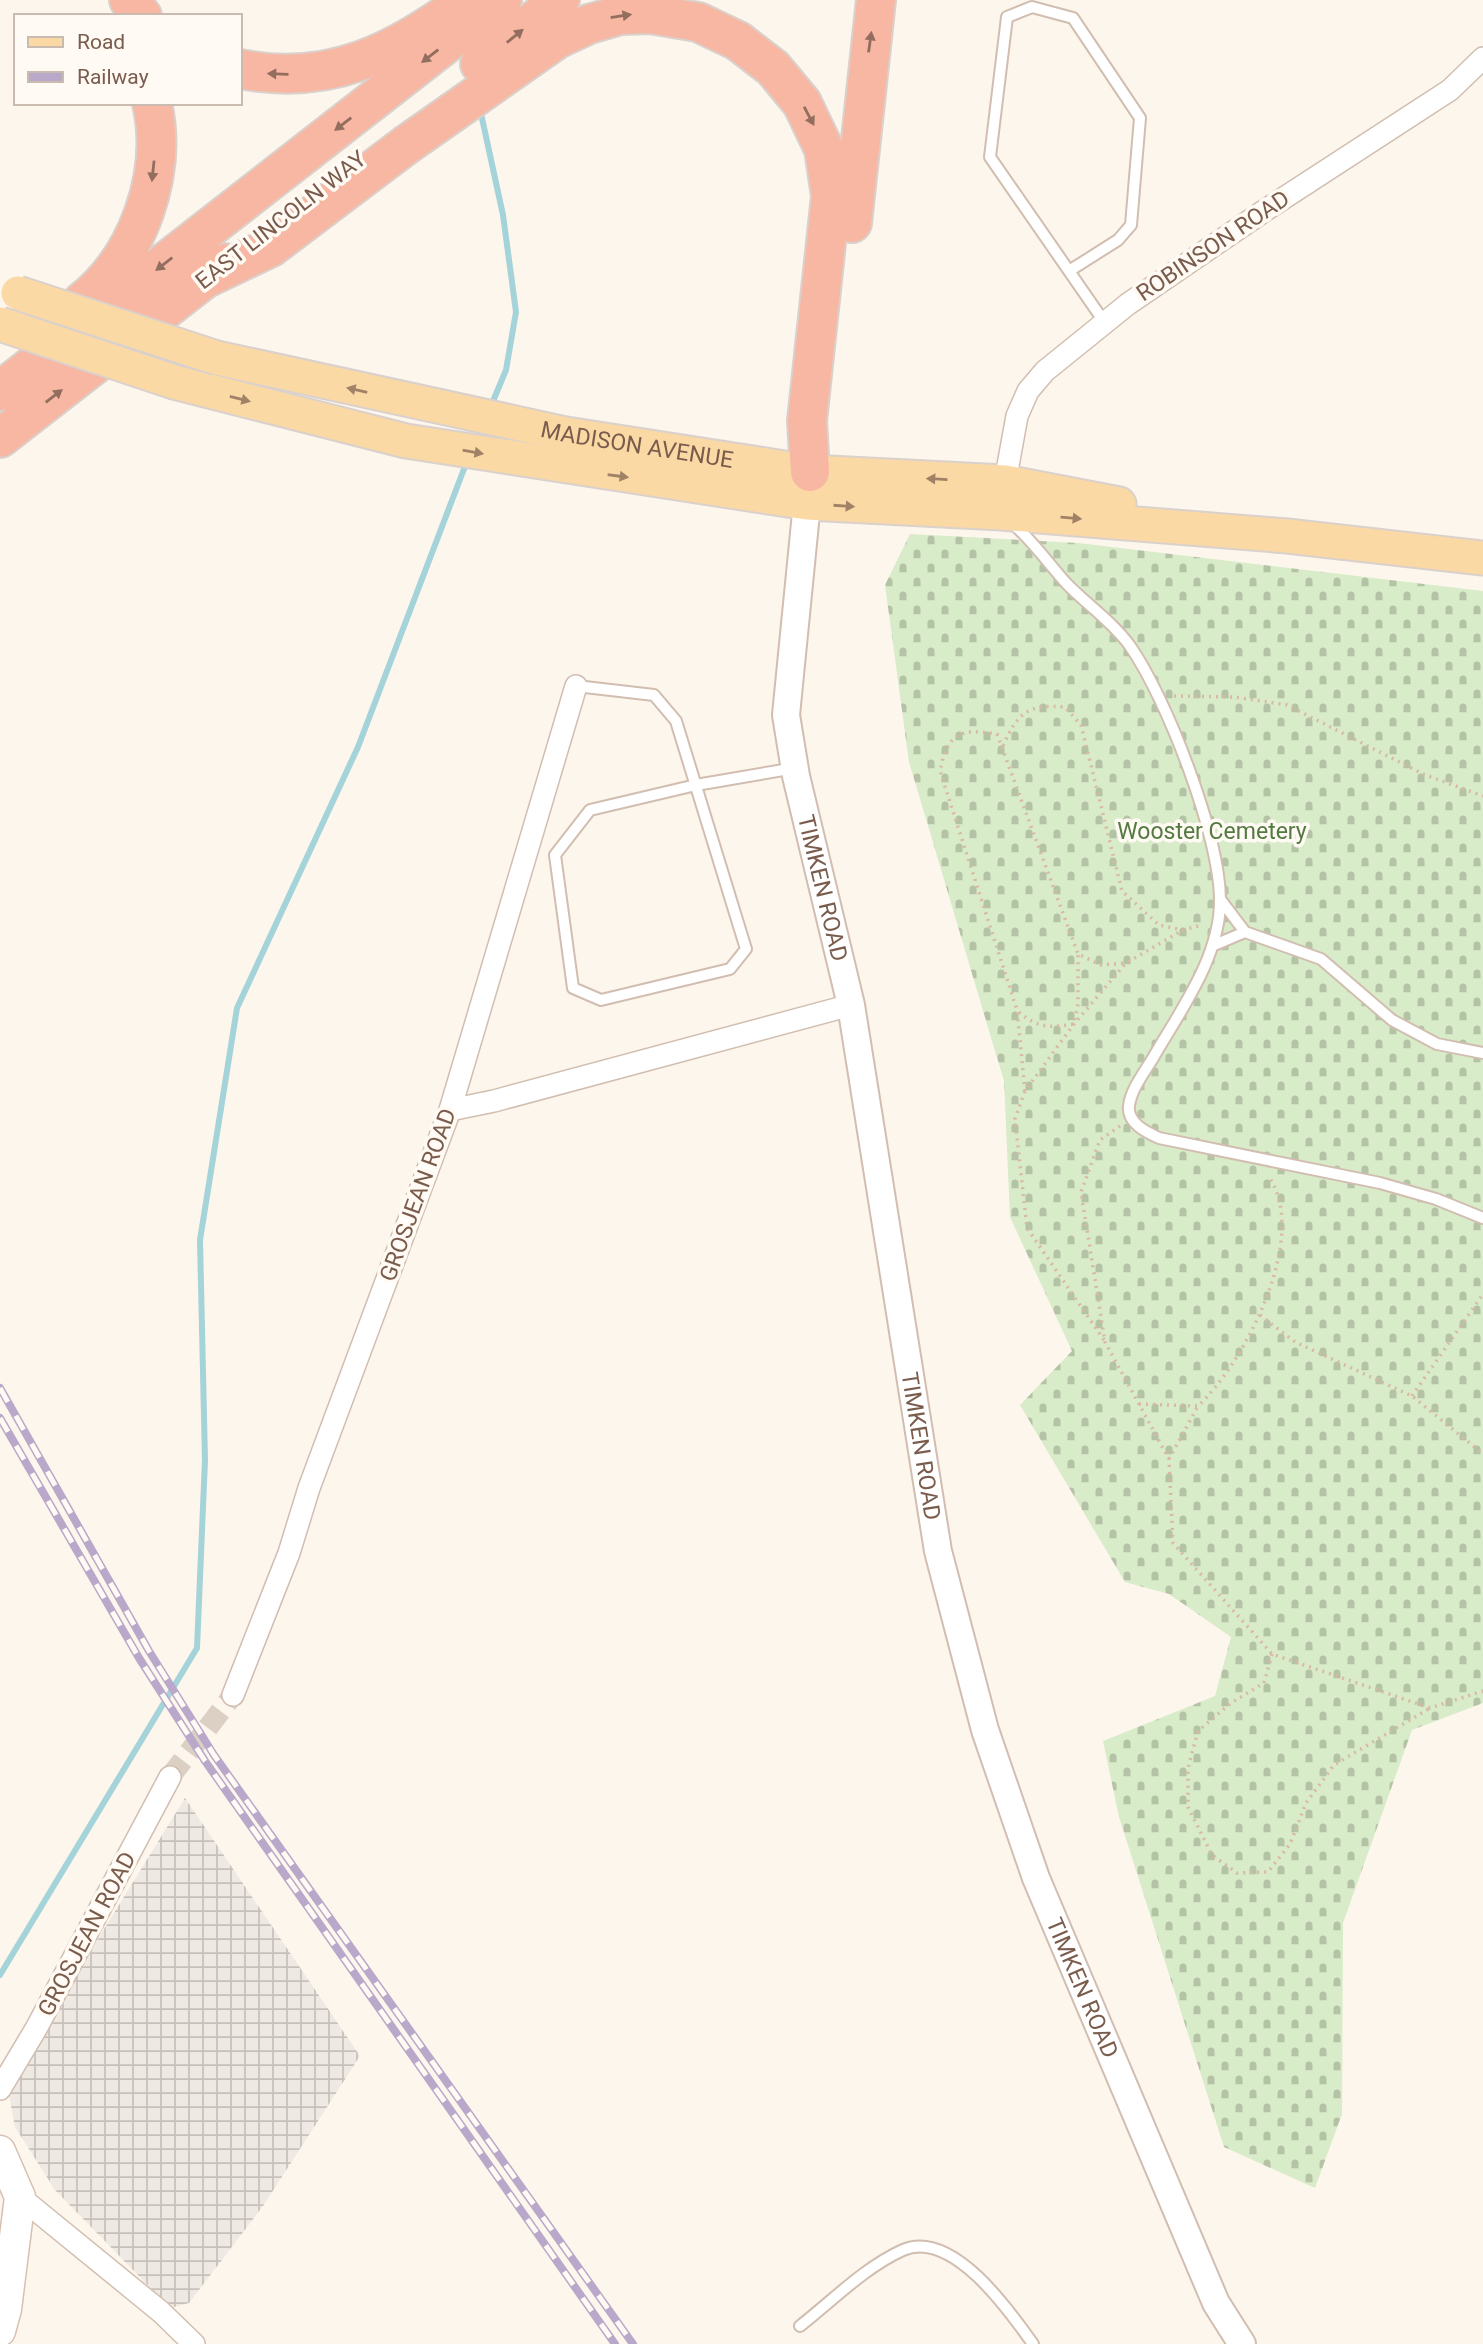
<svg xmlns="http://www.w3.org/2000/svg" width="1483" height="2344" viewBox="0 0 1483 2344" font-family="Roboto,sans-serif">
<style>
.industrial{fill:url(#industrial-grid)}
.cemetery{fill:url(#cemetery-stones)}
.lines{fill:none;stroke-linecap:round;stroke-linejoin:round}
.stream{stroke:#a5d3da;stroke-width:6}
.minor-tunnel{stroke:#dcd0c4;stroke-width:21;stroke-dasharray:21 10;stroke-linecap:butt}
.service-casing{stroke:#d1beb0;stroke-width:14}
.minor-casing{stroke:#d1beb0;stroke-width:24}
.tertiary-casing{stroke:#d1beb0;stroke-width:30}
.secondary-casing{stroke:#d6c0b0;stroke-width:33}
.primary-casing{stroke:#dad1cd;stroke-width:37}
.motorway-casing{stroke:#dad1cd;stroke-width:42}
.path{stroke:#d9b8a5;stroke-width:3.5;stroke-dasharray:2 5;stroke-linecap:butt}
.service{stroke:#fff;stroke-width:10}
.minor{stroke:#fff;stroke-width:21}
.tertiary{stroke:#fff;stroke-width:26}
.secondary{stroke:#fff;stroke-width:30}
.primary{stroke:#fbd9a5;stroke-width:33}
.motorway{stroke:#f7b7a3;stroke-width:38}
.rail-casing{stroke:#b9a8c9;stroke-width:8}
.rail{stroke:#fffaf3;stroke-width:5;stroke-dasharray:16;stroke-linecap:butt}
.primary-bridge-casing{stroke:#dad1cd;stroke-width:37;stroke-linecap:butt}
.primary-bridge{stroke:#fbd9a5;stroke-width:33}
.oneway{fill:#936e5e}
.oneway2{fill:#a18267}
.labels{text-anchor:middle;dominant-baseline:central;stroke-width:7;stroke-linejoin:round;paint-order:stroke}
.street-label{font-size:23px;fill:#7a5c4d;stroke:#fffaf3}
.park-label{font-size:23px;fill:#537a41;stroke:#fffaf3}
</style>
<defs>
<pattern id="industrial-grid" width="8" height="8" patternUnits="userSpaceOnUse" patternTransform="scale(1.75)"><rect width="8" height="8" fill="#efe9e4"/><path d="M0 4h8M4 0v8" fill="none" stroke="#c7c0bb"/></pattern>
<pattern id="cemetery-stones" width="16" height="16" patternUnits="userSpaceOnUse" patternTransform="scale(1.75)"><rect width="16" height="16" fill="#d8ecc9"/><path d="M2 7V4a2 2 0 0 1 4 0v3zM10 15v-3a2 2 0 0 1 4 0v3z" fill="#b4c2a5"/></pattern>
</defs>
<rect width="100%" height="100%" fill="#fdf6ec"/>
<path class="industrial" d="M185,1798L360,2056L263,2206L189,2303L170,2308L55,2190L15,2127L9,2095L22,2062Z"/>
<path class="cemetery" d="M910,534L1078,543L1483,591V1703L1412,1730L1343,1923L1342,2114L1315,2188L1224,2147L1119,1817L1103,1741L1215,1696L1231,1637L1169,1594L1125,1582L1020,1405L1072,1351L1010,1217L1004,1081L909,762L885,585Z"/>
<g class="lines">
<path class="stream" d="M480,109L503,215L516,312L506,370L491,406
M0,1975L197,1648L205,1460L200,1240L237,1008L358,747L467,461"/>
<path class="minor-tunnel" d="M170,1777L233,1695"/>
<g class="service-casing">
<path id="service" d="M1069,271L1118,240L1131,225L1140,118L1073,18L1032,7L1007,17L990,157L1105,323
M1013,524C1033,541 1048,563 1066,583C1086,604 1113,622 1130,646C1167,699 1219,834 1220,899C1221,956 1180,1011 1153,1058C1144,1073 1131,1089 1129,1106C1127,1123 1146,1132 1159,1138L1380,1183L1436,1199L1483,1218
M576,686L654,695L676,721L746,949L730,969L601,1000L573,988L555,855L590,810L696,785L795,768
M1220,899L1245,932L1321,959L1392,1020L1437,1044L1483,1053
M1212,946L1245,932
M800,2326C832,2301 865,2267 903,2250C952,2229 1009,2310 1033,2344"/>
</g>
<g class="minor-casing">
<path id="minor" d="M1005,482L1017,416L1028,391L1045,371L1128,304L1264,211L1450,90L1483,58
M450,1110L494,1101L851,1005
M233,1695L289,1553L309,1488L450,1110L576,686
M0,2089L37,2027L170,1777
M20,2197L161,2312L194,2344"/>
</g>
<g class="tertiary-casing">
<g id="tertiary">
<path id="s1" d="M807,503L786,715L796,776L851,1005L938,1551L985,1730L1036,1878L1216,2303L1242,2344"/>
</g>
</g>
<g class="secondary-casing">
<path id="secondary" d="M0,2151L20,2197L6,2309L0,2331"/>
</g>
<g class="primary-casing">
<g id="primary">
<path id="s2" d="M217,358L566,434L810,472L1005,482L1119,504"/>
<path d="M174,382L406,441L807,503L1001,513L1287,536L1483,558"/>
</g>
</g>
<g class="motorway-casing">
<path id="motorway" d="M129,0L142,16
M480,64L560,0
M240,69C331,87 395,52 467,0
M852,223L876,0
M204,279L271,247L406,145L557,39L589,24L620,15L650,14L698,22L738,41L773,68L802,103L824,149L831,196L807,421L810,472
M82,302C138,258 168,174 152,103
M0,391L502,0
M0,438L225,263"/>
</g>
<path class="path" d="M1174,696L1235,697L1287,705L1423,774L1483,796
M1003,746C1018,712 1028,704 1065,707L1081,725L1122,891L1159,925L1183,930
M1019,1012C1037,1028 1050,1028 1074,1024L1078,1004V954
M1025,1091L1017,1010L940,771C948,733 959,728 997,734L1078,954L1101,965L1126,963
M1120,1126L1100,1140L1081,1192L1105,1342L1169,1459L1173,1543L1272,1654L1430,1708L1483,1691
M1260,1315L1295,1342L1412,1396L1483,1454
M1104,1340L1027,1228L1015,1119L1025,1091L1074,1024L1126,963L1183,930L1202,925
M1412,1396L1483,1294
M1139,1404L1198,1406C1245,1362 1310,1237 1269,1177
M1169,1459L1198,1406
M1272,1654L1264,1683L1231,1703L1198,1731L1188,1768V1807L1212,1855L1237,1873L1268,1872L1290,1844L1306,1803L1334,1765L1430,1708"/>
<use href="#service" class="service"/>
<use href="#minor" class="minor"/>
<use href="#tertiary" class="tertiary"/>
<use href="#secondary" class="secondary"/>
<use href="#primary" class="primary"/>
<use href="#motorway" class="motorway"/>
<g class="rail-casing">
<path id="rail" d="M0,1388L149,1651L214,1755L633,2344
M0,1418L139,1658L205,1761L615,2344"/>
</g>
<use href="#rail" class="rail"/>
<g class="primary-bridge-casing">
<path id="primary-bridge" d="M18,293L217,358
M0,324L174,382"/>
</g>
<use href="#primary-bridge" class="primary-bridge"/>
</g>
<defs><path id="oneway-solid" d="M-6-.8H1V-3.2L6.5 0L1 3.2V.8H-6Z" transform="scale(1.75)"/></defs>
<g class="oneway">
<use href="#oneway-solid" transform="translate(621 16) rotate(-9)"/>
<use href="#oneway-solid" transform="translate(515 36) rotate(-39)"/>
<use href="#oneway-solid" transform="translate(870 42) rotate(-82)"/>
<use href="#oneway-solid" transform="translate(430 56) rotate(142)"/>
<use href="#oneway-solid" transform="translate(278 74) rotate(-178)"/>
<use href="#oneway-solid" transform="translate(809 116) rotate(62)"/>
<use href="#oneway-solid" transform="translate(343 124) rotate(142)"/>
<use href="#oneway-solid" transform="translate(153 171) rotate(96)"/>
<use href="#oneway-solid" transform="translate(164 264) rotate(142)"/>
<use href="#oneway-solid" transform="translate(54 396) rotate(-38)"/>
</g>
<g class="oneway2">
<use href="#oneway-solid" transform="translate(357 390) rotate(-167)"/>
<use href="#oneway-solid" transform="translate(240 399) rotate(14)"/>
<use href="#oneway-solid" transform="translate(473 452) rotate(10)"/>
<use href="#oneway-solid" transform="translate(618 476) rotate(8)"/>
<use href="#oneway-solid" transform="translate(937 479) rotate(-177)"/>
<use href="#oneway-solid" transform="translate(844 506) rotate(4)"/>
<use href="#oneway-solid" transform="translate(1071 518) rotate(5)"/>
</g>
<g class="labels">
<g class="street-label">
<text transform="translate(281 220) rotate(-38)">EAST LINCOLN WAY</text>
<text transform="translate(1213 246) rotate(-34)">ROBINSON ROAD</text>
<text stroke="none"><textPath href="#s2" startOffset="429">MADISON AVENUE</textPath></text>
<text stroke="none"><textPath href="#s1" startOffset="390">TIMKEN ROAD</textPath></text>
<text transform="translate(418 1195) rotate(-70)">GROSJEAN ROAD</text>
<text stroke="none"><textPath href="#s1" startOffset="957">TIMKEN ROAD</textPath></text>
<text transform="translate(87 1934) rotate(-62)">GROSJEAN ROAD</text>
<text stroke="none"><textPath href="#s1" startOffset="1524">TIMKEN ROAD</textPath></text>
</g>
<g class="park-label">
<text x="1212" y="831">Wooster Cemetery</text>
</g>
</g>
<rect x="14" y="14" width="228" height="91" fill="#fffaf3" stroke="#cabbb1" stroke-width="2"/>
<rect x="28" y="37" width="35" height="10" fill="#fbd9a5" stroke="#cabbb1" stroke-width="2"/>
<text x="77" y="49" font-size="21" fill="#7a5c4d">Road</text>
<rect x="28" y="72" width="35" height="10" fill="#b9a8c9" stroke="#cabbb1" stroke-width="2"/>
<text x="77" y="84" font-size="21" fill="#7a5c4d">Railway</text>
</svg>
